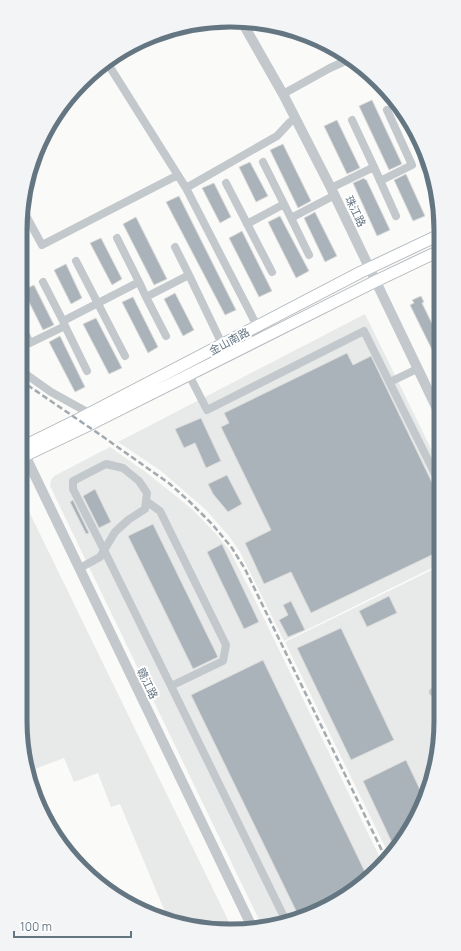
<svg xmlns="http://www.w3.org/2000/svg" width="461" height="951" viewBox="0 0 461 951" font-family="Manrope,'Noto Sans SC',sans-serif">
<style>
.built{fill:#e8e9e9}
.building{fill:#aab3b9;stroke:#dcdcda}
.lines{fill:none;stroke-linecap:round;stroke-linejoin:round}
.secondary-casing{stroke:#b3babf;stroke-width:13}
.minor{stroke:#c3c8cc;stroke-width:8}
.tertiary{stroke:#c3c8cc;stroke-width:10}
.secondary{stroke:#fff;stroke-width:11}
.rail{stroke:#a2aab0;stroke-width:2.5;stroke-dasharray:6 3;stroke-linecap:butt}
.labels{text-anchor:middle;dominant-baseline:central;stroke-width:4;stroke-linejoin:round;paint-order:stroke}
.street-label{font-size:11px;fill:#657683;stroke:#fff}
.rim{fill:none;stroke:#657683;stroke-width:5}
</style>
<rect width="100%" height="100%" fill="#fafaf8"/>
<path class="built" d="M428,160L439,203V206L419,164Z
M365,314L440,467V564L284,641L240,552L228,535L205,509L161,471L118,442Z
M110,447L147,473L172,493L194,511L217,535L230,551L253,596L383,864L324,909L263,928L50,486L51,480L54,476Z
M20,493L232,928L189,927L168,919L120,804L111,807L98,773L74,782L64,758L32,770L25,752L20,720Z
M440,566L441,721L425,801L390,857L285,642Z"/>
<path class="building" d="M372,100L402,164L389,170L359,106Z
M337,120L360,168L347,174L324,126Z
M283,144L311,201L298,208L270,150Z
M250,162L268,196L256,202L239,167Z
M406,174L425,216L413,221L394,180Z
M364,178L365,180L366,179L390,230L377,236L353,183Z
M214,183L231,217L220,223L202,188Z
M179,196L236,310L225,315L166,202Z
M315,212L337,256L325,262L304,218Z
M280,216L309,271L296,278L268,222Z
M136,217L167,279L154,285L123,224Z
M242,231L272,291L259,297L229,238Z
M101,238L122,279L112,285L90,243Z
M66,264L82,298L71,304L54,270Z
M34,285L54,325L43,330L23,290Z
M175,293L194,330L183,336L164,299Z
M421,296L424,302L422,303L440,340V366L410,305L414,303L412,300Z
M133,297L158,347L148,353L122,302Z
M96,318L122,368L109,374L83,324Z
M60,336L85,387L75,392L49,342Z
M347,353L353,365L371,356L440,499V551L311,613L291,572L264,584L245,543L271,530L221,427L229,423L224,413Z
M20,388L29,394L25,400L20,396Z
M201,418L221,461L206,468L195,443L184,448L175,429Z
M227,475L242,504L228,512L213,494L208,484Z
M95,489L111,522L99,528L83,496Z
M73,500L89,533L86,534L70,502Z
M153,524L218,657L193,669L128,536Z
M222,544L259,622L244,629L207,552Z
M389,596L397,613L367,627L359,611Z
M291,601L305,630L288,637L279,620L288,615L283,605Z
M341,628L394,740L351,760L297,648Z
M263,660L367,876L324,909L299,917L191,695Z
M406,760L425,800L395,849L363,781Z"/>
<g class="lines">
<g class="secondary-casing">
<path id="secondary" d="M20,448L77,420L361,272L439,235
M20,458L87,426L376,281L439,251"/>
</g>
<path class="minor" d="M108,64L186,188L257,326
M283,94L330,68L350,59
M352,120L374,167
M263,162L284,204
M380,181L412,165L387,110
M226,183L272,272
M186,188L277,136L290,122L296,119
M331,188L374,167L396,216
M24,212L42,245L178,175
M291,218L309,255
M247,224L284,204L291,218L335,195
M117,238L139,282
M76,261L125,356
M189,275L222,344
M43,282L63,321
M146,297L166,336
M20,323L30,343L65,326L63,321L139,282L146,297L189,275L175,247
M65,326L87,371
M20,370L51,392L89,413
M189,375L207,410L364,331L440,484
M390,382L417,369
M80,568L100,557L115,532L128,520L145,509L147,493L139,481L123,468L106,464L73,481V489L104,550L171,686L223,661L226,645L160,511L146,501
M171,686L286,921
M433,692L441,688"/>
<path class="tertiary" d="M242,22L283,94L331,188L440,415
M22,449L253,929"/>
<use href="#secondary" class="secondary"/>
<path class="rail" d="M20,380L102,436L170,484L189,501L212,524L232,548L245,569L387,861"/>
</g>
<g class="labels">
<g class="street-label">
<text transform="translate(356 211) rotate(64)">珠江路</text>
<text transform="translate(229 341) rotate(-28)">金山南路</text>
<text transform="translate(148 683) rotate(64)">赣江路</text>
</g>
</g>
<path d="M0 0H461V951H0ZM230 27H231A203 203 0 0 1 434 230V721A203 203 0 0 1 231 924H230A203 203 0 0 1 27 721V230A203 203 0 0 1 230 27Z" fill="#f3f4f5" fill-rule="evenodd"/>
<path class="rim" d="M230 27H231A203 203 0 0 1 434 230V721A203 203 0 0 1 231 924H230A203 203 0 0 1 27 721V230A203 203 0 0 1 230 27Z"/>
<path d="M14 931v6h117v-6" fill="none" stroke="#657683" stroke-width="2"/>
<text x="20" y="931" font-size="12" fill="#657683" stroke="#ffffff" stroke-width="3" paint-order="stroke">100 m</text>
</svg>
